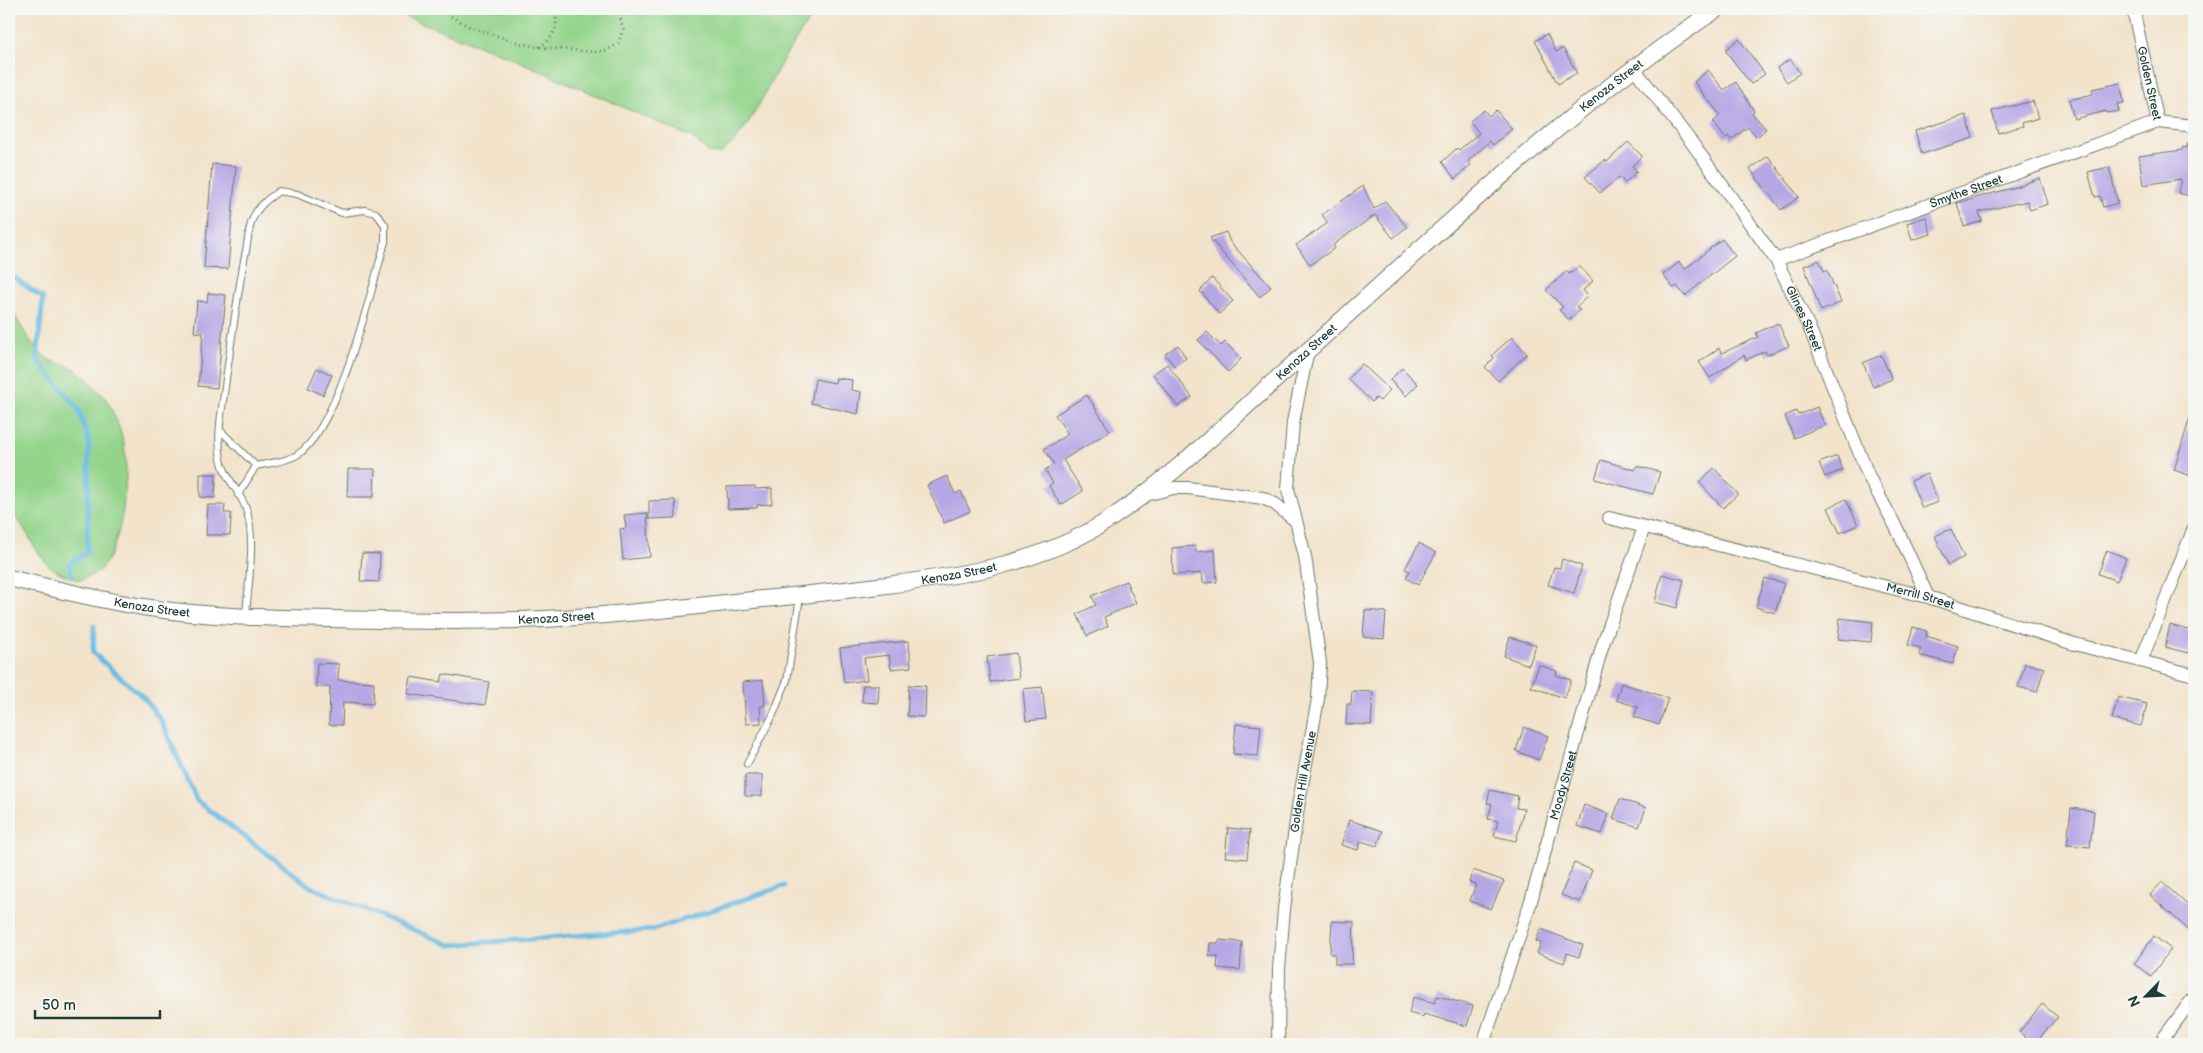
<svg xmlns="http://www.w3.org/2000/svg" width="2203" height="1053" viewBox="0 0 2203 1053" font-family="'Balsamiq Sans',sans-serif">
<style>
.green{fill:#93d48a;stroke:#59885f}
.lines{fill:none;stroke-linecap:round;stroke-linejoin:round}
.stream{stroke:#68bbe4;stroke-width:5}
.building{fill:#b5a6e5}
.service-casing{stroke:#697768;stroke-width:8}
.minor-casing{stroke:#697768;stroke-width:14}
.tertiary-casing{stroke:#697768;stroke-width:18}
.path{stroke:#697768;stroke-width:3;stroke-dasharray:1 4;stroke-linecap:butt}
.service{stroke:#fff;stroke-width:6}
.minor{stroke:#fff;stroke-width:12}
.tertiary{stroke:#fff;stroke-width:16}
.labels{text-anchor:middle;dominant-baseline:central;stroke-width:5;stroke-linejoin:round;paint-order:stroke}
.street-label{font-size:12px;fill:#1f3d34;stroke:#f6f6f2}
</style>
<rect width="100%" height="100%" fill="#f6f6f2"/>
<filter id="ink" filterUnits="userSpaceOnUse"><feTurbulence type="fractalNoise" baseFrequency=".02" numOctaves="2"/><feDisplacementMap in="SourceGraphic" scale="10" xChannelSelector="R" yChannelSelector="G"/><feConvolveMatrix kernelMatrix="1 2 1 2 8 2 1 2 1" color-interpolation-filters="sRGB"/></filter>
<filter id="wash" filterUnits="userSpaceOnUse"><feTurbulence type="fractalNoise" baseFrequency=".0096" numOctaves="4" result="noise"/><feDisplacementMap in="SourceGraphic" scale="20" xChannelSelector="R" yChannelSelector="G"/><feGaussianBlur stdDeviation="1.12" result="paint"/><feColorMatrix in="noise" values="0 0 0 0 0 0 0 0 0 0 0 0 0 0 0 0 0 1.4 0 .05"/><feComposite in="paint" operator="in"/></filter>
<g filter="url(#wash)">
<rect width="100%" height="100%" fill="#f2e3ca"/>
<path class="green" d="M387,9H816C803,30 788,50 777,71C760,101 748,133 720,154L709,153L693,138L516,60Z
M9,306C19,322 29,343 44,356C52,363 65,364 75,369C83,374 105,396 109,404C115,416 121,431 124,444C130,474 123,565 90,576C85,578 81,581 76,579C32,567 37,536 9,511Z"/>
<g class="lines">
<path class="stream" d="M9,274L43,298L37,360L78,408L89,441L87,552L69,564L72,576
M94,626L93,653L144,698L162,722L197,801L311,887L450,945L653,930L784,886"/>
</g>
<g id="blocks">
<path class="building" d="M1547,34L1556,52L1563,48L1577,73L1558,84L1535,41Z
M1739,39L1765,74L1751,84L1725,50Z
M1790,59L1800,73L1787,82L1777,68Z
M1708,70L1724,90L1736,82L1754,111L1752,113L1766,129L1757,137L1748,127L1731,140L1728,136L1725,138L1713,122L1720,115L1694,82Z
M2120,83L2124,103L2117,104L2119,111L2106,113V111L2074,119L2069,100L2093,94L2092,89Z
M2033,101L2038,118L2022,123L2023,126L1998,133L1992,111Z
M1484,110L1489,116L1496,110L1512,129L1493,145L1490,141L1468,161L1471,165L1455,179L1442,162L1457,148L1459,150L1479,133L1470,121Z
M1966,115L1973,138L1922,154L1915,131Z
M1628,142L1642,156L1632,166L1637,171L1625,183L1619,177L1600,193L1585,177L1605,160L1607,162Z
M2188,143L2194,144V197L2178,193L2181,179L2143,185L2139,156L2182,150L2183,147L2187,148Z
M1768,156L1799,197L1781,210L1750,169Z
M212,164L236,166L228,269L204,268Z
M2109,167L2118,203L2103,207L2100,196L2095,197L2088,172Z
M2040,178L2048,204L2030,210L2027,201L1979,212L1982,221L1964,227L1957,203L2016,187Z
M1363,186L1374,209L1385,201L1407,227L1393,238L1375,215L1333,245L1335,248L1310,265L1296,245L1328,223L1322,215Z
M1926,217L1931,234L1912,240L1907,223Z
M1226,232L1230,242L1271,287L1260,297L1210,238Z
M1722,239L1735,256L1685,296L1677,286L1673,288L1663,275L1679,262L1685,269Z
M1819,260L1824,271L1827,270L1841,302L1821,311L1804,266Z
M1579,266L1593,281L1583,290L1588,296L1576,307L1580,310L1569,320L1559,310L1563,307L1546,290L1567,271L1569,274Z
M1212,278L1233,301L1219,314L1200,291Z
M208,293L226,295L217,388L198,386L203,333L194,332L197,301L207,302Z
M1778,323L1789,346L1767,355L1765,351L1746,360L1744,355L1710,378L1699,362L1719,348L1722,353L1758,337L1756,333Z
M1207,332L1221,346L1225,342L1241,359L1228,372L1198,340Z
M1512,337L1527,354L1498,381L1485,367L1494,358L1492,355Z
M1178,345L1186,358L1174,366L1165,354Z
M1881,355L1892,379L1873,387L1863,363Z
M1167,364L1192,397L1178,407L1153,374Z
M1362,364L1390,390L1380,401L1376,398L1372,402L1348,379Z
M317,368L332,375L323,395L308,388Z
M1402,368L1418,384L1406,396L1390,380Z
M836,378L852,380L851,390L861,392L858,414L811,403L815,379L835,383Z
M1087,395L1110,431L1063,460L1083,491L1061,505L1049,486L1053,483L1045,470L1054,464L1044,449L1068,434L1055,415Z
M1817,407L1825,425L1794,438L1785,416L1796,411L1798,415Z
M2191,414L2194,415V477L2174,470Z
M1837,456L1843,470L1825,477L1819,463Z
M1601,460L1635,470L1637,466L1660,472L1653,494L1595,479Z
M1714,468L1738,494L1723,508L1699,482Z
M348,469H375L374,497H347Z
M200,474H216L215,498L200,497Z
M1927,474L1938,502L1922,508L1911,481Z
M947,476L955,494L961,491L970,511L944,523L927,485Z
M755,486V489L772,488V504L757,505V508L728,509L727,487Z
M1846,499L1858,525L1840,533L1828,508Z
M675,500L676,518L649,519V501Z
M208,505H225L224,513H231L230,535H206Z
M647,513L650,557L623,560L620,529L626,528L624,515Z
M1951,529L1964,557L1948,565L1935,536Z
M1419,543L1436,553L1418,585L1406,578L1410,571L1405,569Z
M1195,546L1196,552L1215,550L1217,582L1203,583L1202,573L1173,575L1172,548Z
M2107,550L2126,558L2117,581L2098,574Z
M362,553L380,554L379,582L360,581Z
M1562,559L1582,566L1574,593L1548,585L1554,567L1560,568Z
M1662,574L1684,580L1677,608L1655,602Z
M1765,578L1784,583L1775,613L1756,607Z
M1126,581L1136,603L1104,617L1108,626L1087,636L1077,614L1096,605L1092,596Z
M1365,610L1386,612L1384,639L1363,637Z
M1840,618L1873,622L1871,642L1838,639Z
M2170,625L2193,631L2188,653L2165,647Z
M1913,627L1927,631L1926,636L1958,646L1953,664L1919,655L1921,648L1908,645Z
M1510,637L1536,645L1529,665L1504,656Z
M909,641L911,667L891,669L889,655L864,658L867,680L844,683L840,648Z
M1016,653L1019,678L990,682L987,657Z
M317,663L339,664L338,680L374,682L373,704L343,702L342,725H329L330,687H316Z
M2025,663L2044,668L2037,692L2018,687Z
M1539,665L1557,671L1556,675L1571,680L1565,698L1531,687Z
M443,674L489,682L485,705L408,694L411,677L441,682Z
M763,680L765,706H760L761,723L746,724L743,682Z
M1621,683L1668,698L1659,725L1634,717L1638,707L1616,700Z
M863,685H879L878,703L862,702Z
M909,685L926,686L925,717L907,716Z
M1042,687L1046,719L1026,721L1023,689Z
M1352,691L1373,692L1371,725L1346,724L1347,704H1351Z
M2118,697L2147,704L2141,726L2112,719Z
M1236,724L1261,726L1258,756L1233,754Z
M1524,727L1548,736L1539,760L1516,751Z
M745,775H762V796H745Z
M1490,790L1518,796L1516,808L1524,809L1516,841L1494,836L1498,821L1488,819L1492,804L1487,803Z
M1620,799L1646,808L1639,827L1613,819Z
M1584,805L1609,814L1602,834L1577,826Z
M2071,808L2094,811L2090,847L2067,845Z
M1349,820L1383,831L1377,846L1361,841L1358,850L1341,845Z
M1228,828L1250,830L1247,859L1225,857Z
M1574,863L1592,870L1580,902L1561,895Z
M1473,870L1504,881L1491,909L1470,901L1476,884L1469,882Z
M2162,882L2194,911V935L2150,895Z
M1332,921L1354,922L1352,964H1335V954H1330Z
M1541,929L1583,945L1579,957L1567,953L1564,963L1537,953L1541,943L1536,941Z
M2154,936L2171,949L2151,976L2134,964Z
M1219,940L1242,942L1240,970L1217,968L1218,956H1209L1210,943H1219Z
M1437,996L1473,1006L1467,1026L1424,1014L1423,1017L1409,1013L1413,997L1435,1003Z
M2042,1004L2058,1017L2034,1044L2019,1032Z"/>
</g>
</g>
<g filter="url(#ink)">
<use href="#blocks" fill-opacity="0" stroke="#697768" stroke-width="1"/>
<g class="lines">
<g class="service-casing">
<path id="service" d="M220,430L256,466
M238,495L256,466C269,463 286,462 297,455C339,428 371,291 385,242V225L376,213L365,210L342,213L297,194L279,191C269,198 258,206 253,218C248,228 248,244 245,255C237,296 232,338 226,379C223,405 216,433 221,459C225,478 238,489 245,506C257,536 248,583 246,615
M747,764L773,715L787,680L800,597"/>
</g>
<g class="minor-casing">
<g id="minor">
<path id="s1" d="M2133,9L2158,122"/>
<path id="s2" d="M1633,67L1692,143L1776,260L1809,327L1869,477L1897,529L1928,597"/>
<path id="s3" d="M1776,260L2158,122L2194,126"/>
<path d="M1145,495L1174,488H1188L1263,498L1275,504L1296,521"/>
<path id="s4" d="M1609,518L1928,597L2071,643L2194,675"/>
<path d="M2141,661L2194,528"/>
<path id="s5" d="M1278,1044L1279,969L1284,909L1298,807L1318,699L1320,663L1305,556L1288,489L1293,422L1308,350"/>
<path id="s6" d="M1483,1044L1531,901L1602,647L1644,527"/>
<path d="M2159,1044L2194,997"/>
</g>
</g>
<g class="tertiary-casing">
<g id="tertiary">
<path id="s7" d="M9,578C55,589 102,601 150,608C210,617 271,618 332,619C418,621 505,623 591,616C649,612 706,605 763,599C805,595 846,590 887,585C965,575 1039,564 1107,521C1173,477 1231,419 1291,366C1429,242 1562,112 1717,9"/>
</g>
</g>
<path class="path" d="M438,9L470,27L519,43L538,47L594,52L605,51L618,44L623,29L618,9
M539,47C554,39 559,26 555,9"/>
<use href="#service" class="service"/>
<use href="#minor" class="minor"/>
<use href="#tertiary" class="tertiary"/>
</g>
</g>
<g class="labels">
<g class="street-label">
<text stroke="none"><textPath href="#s1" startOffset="76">Golden Street</textPath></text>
<text stroke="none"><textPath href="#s7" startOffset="1781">Kenoza Street</textPath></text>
<text stroke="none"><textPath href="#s3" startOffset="202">Smythe Street</textPath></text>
<text stroke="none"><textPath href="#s2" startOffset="305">Glines Street</textPath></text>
<text stroke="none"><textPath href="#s7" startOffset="1376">Kenoza Street</textPath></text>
<text stroke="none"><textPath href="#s7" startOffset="956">Kenoza Street</textPath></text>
<text stroke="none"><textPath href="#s4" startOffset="321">Merrill Street</textPath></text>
<text stroke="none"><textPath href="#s7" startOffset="146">Kenoza Street</textPath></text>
<text stroke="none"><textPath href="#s7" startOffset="551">Kenoza Street</textPath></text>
<text stroke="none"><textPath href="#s5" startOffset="264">Golden Hill Avenue</textPath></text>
<text stroke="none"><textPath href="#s6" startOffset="271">Moody Street</textPath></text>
</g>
</g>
<rect width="2203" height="1053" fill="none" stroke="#f6f6f2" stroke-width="30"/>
<g transform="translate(2146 996) rotate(246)" stroke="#f6f6f2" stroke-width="4" paint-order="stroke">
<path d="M0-4L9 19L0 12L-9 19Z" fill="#1f3d34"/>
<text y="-8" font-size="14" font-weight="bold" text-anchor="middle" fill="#1f3d34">N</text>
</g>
<path d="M35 1010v8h125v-8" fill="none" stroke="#1f3d34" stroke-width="2.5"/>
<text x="42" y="1010" font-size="15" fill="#1f3d34" stroke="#f6f6f2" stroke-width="4" paint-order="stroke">50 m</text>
</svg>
